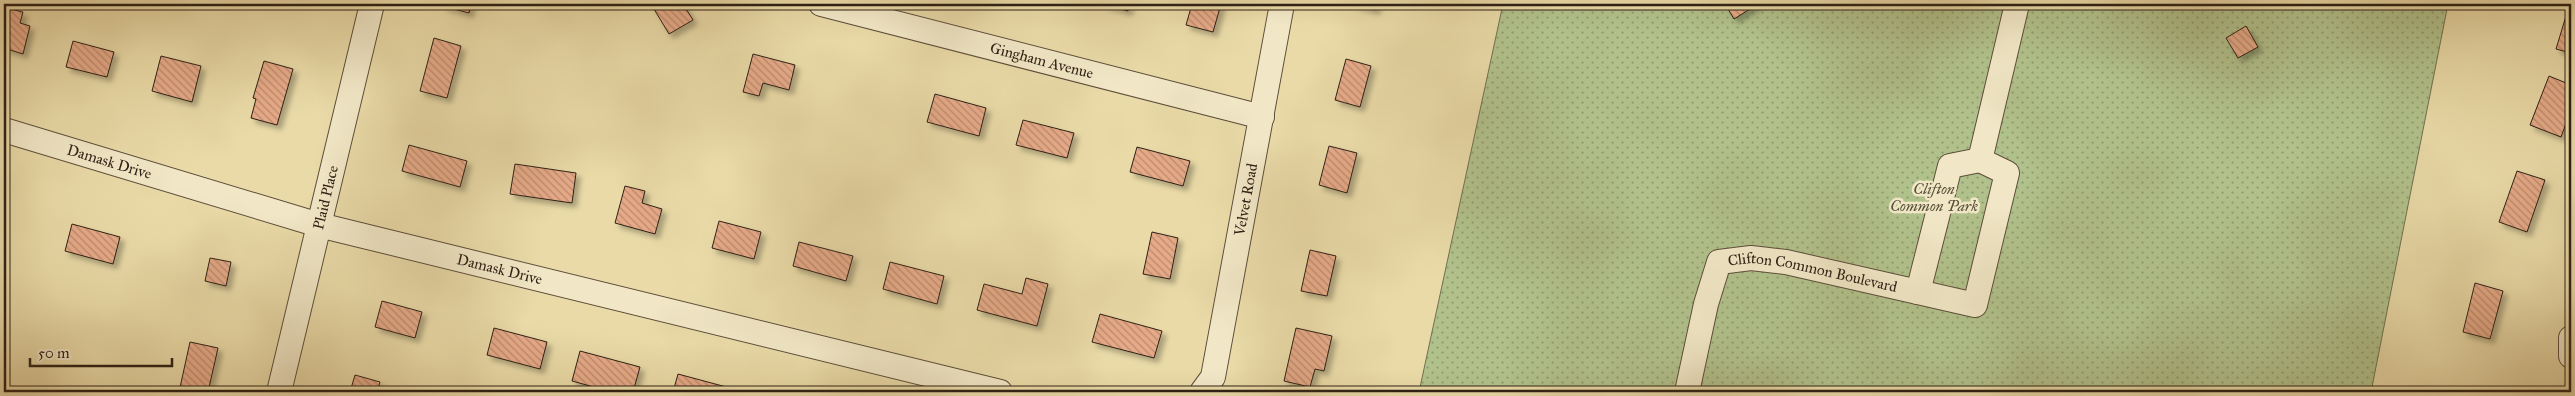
<svg xmlns="http://www.w3.org/2000/svg" width="2575" height="396" viewBox="0 0 2575 396" font-family="'IM FELL Great Primer',serif">
<style>
.park{fill:url(#park-dots);stroke:#707050}
.building{fill:url(#building-back-hatch);stroke:#2e2015;filter:url(#shadow)}
.lines{fill:none;stroke-linecap:round;stroke-linejoin:round}
.minor-casing{stroke:#5d4e3a;stroke-width:26}
.minor{stroke:#f1e7c6;stroke-width:24}
.labels{text-anchor:middle;dominant-baseline:central;stroke-width:5;stroke-linejoin:round;paint-order:stroke}
.street-label{font-size:15px;fill:#2e2015;stroke:#f1e7c6}
.park-label{font-size:15px;font-style:italic;fill:#555038;stroke:#f1e7c6}
</style>
<defs>
<pattern id="park-dots" width="8" height="8" patternUnits="userSpaceOnUse" patternTransform="scale(1.25)"><rect width="8" height="8" fill="#b1c18b"/><path d="M2 2h.1M6 6h.1" fill="none" stroke="#909c70" stroke-width="1.8" stroke-linecap="round"/></pattern>
<pattern id="building-back-hatch" width="6" height="6" patternUnits="userSpaceOnUse" patternTransform="scale(1.25)"><rect width="6" height="6" fill="#e6aa88"/><path d="M-1 5l2 2M0 0l6 6M5-1l2 2" fill="none" stroke="#bb8a6e"/></pattern>
<filter id="shadow"><feDropShadow dx="4.5" dy="4.5" stdDeviation="2.5" flood-color="#0004"/></filter>
</defs>
<rect width="100%" height="100%" fill="#e9daa7"/>
<filter id="stains"><feTurbulence type="fractalNoise" baseFrequency=".004" numOctaves="4"/><feColorMatrix values="0 0 0 0 .2 0 0 0 0 .09 0 0 0 0 .02 0 0 0 .5 -.17"/></filter>
<radialGradient id="worn" r=".72"><stop offset=".6" stop-color="#630" stop-opacity="0"/><stop offset="1" stop-color="#630" stop-opacity=".3"/></radialGradient>
<path class="park" d="M1503,4H2448L2371,392H1419Z"/>
<path class="building" d="M443,4H471L469,13L443,6Z
M651,4H683L693,20L669,34Z
M1102,4H1129L1128,11Z
M1192,4H1221L1213,32L1186,25Z
M1352,4H1377L1375,10Z
M1725,4H1758L1734,19Z
M2569,6H2571V53L2556,49Z
M10,9L23,12L20,23L30,26L23,54L4,48V20L7,21Z
M2246,26L2258,47L2238,58L2226,38Z
M434,38L461,46L447,98L420,91Z
M73,41L114,52L107,77L66,67Z
M753,54L795,65L789,90L763,83L759,96L743,92Z
M161,56L201,66L192,102L152,91Z
M1346,59L1371,66L1360,107L1335,100Z
M264,61L293,69L277,125L251,118L256,99L253,98Z
M2549,76L2571,85V110L2561,137L2530,125Z
M935,94L986,108L979,136L927,122Z
M1023,120L1074,133L1067,158L1016,145Z
M409,145L467,161L460,187L402,171Z
M1329,146L1357,153L1347,193L1319,185Z
M1137,147L1190,161L1183,186L1130,172Z
M515,164L576,173L572,203L510,194Z
M2517,171L2545,180L2527,232L2499,222Z
M625,186L645,191L642,203L662,209L655,234L615,223Z
M719,221L761,232L754,259L712,248Z
M72,224L120,237L113,264L65,251Z
M1152,232L1178,238L1170,279L1143,274Z
M799,242L853,256L846,281L793,266Z
M1310,250L1336,256L1327,296L1301,291Z
M210,258L231,262L226,286L205,281Z
M890,262L944,276L937,304L883,289Z
M1026,278L1048,284L1037,326L977,310L984,284L1022,294Z
M2475,283L2503,291L2490,339L2463,332Z
M382,301L422,312L415,338L375,327Z
M1100,314L1162,331L1154,358L1092,342Z
M494,328L547,342L540,369L487,355Z
M1296,328L1332,336L1324,371L1315,369L1310,387L1284,381Z
M190,342L218,348L208,392H179Z
M580,351L640,367L633,392H612L572,381Z
M678,374L730,388L728,392H673Z
M355,375L380,382L377,392H350Z"/>
<g class="lines">
<g class="minor-casing">
<g id="minor">
<path id="s1" d="M821,4L1262,117"/>
<path id="s2" d="M4,130L319,225L1000,392"/>
<path d="M1918,292L1950,166L1980,160"/>
<path d="M2571,338V356"/>
<path id="s3" d="M279,392L372,4"/>
<path id="s4" d="M1202,392L1213,377L1282,4"/>
<path id="s5" d="M1687,392L1706,304L1719,262L1751,258L1786,262L1975,305L2007,173L1980,160L2017,4"/>
</g>
</g>
<use href="#minor" class="minor"/>
</g>
<g class="labels">
<g class="street-label">
<text stroke="none"><textPath href="#s1" startOffset="228">Gingham Avenue</textPath></text>
<text stroke="none"><textPath href="#s2" startOffset="110">Damask Drive</textPath></text>
<text stroke="none"><textPath href="#s3" startOffset="200">Plaid Place</textPath></text>
<text stroke="none"><textPath href="#s4" startOffset="199">Velvet Road</textPath></text>
<text stroke="none"><textPath href="#s2" startOffset="515">Damask Drive</textPath></text>
<text stroke="none"><textPath href="#s5" startOffset="229">Clifton Common Boulevard</textPath></text>
</g>
<g class="park-label">
<text x="1934" y="189">Clifton<tspan x="1934" dy="17">Common Park</tspan></text>
</g>
</g>
<rect width="2575" height="396" fill="none" stroke="#e9daa7" stroke-width="20"/>
<rect x="5" y="5" width="2565" height="386" fill="none" stroke="#2e2015" stroke-width="2.5"/>
<rect x="10" y="10" width="2555" height="376" fill="none" stroke="#2e2015"/>
<path d="M30 358v8h142v-8" fill="none" stroke="#2e2015" stroke-width="2.5"/>
<text x="38" y="358" font-size="15" fill="#2e2015" stroke="#f1e7c6" stroke-width="4" paint-order="stroke">50 m</text>
<rect width="100%" height="100%" filter="url(#stains)"/>
<rect width="100%" height="100%" fill="url(#worn)"/>
</svg>
